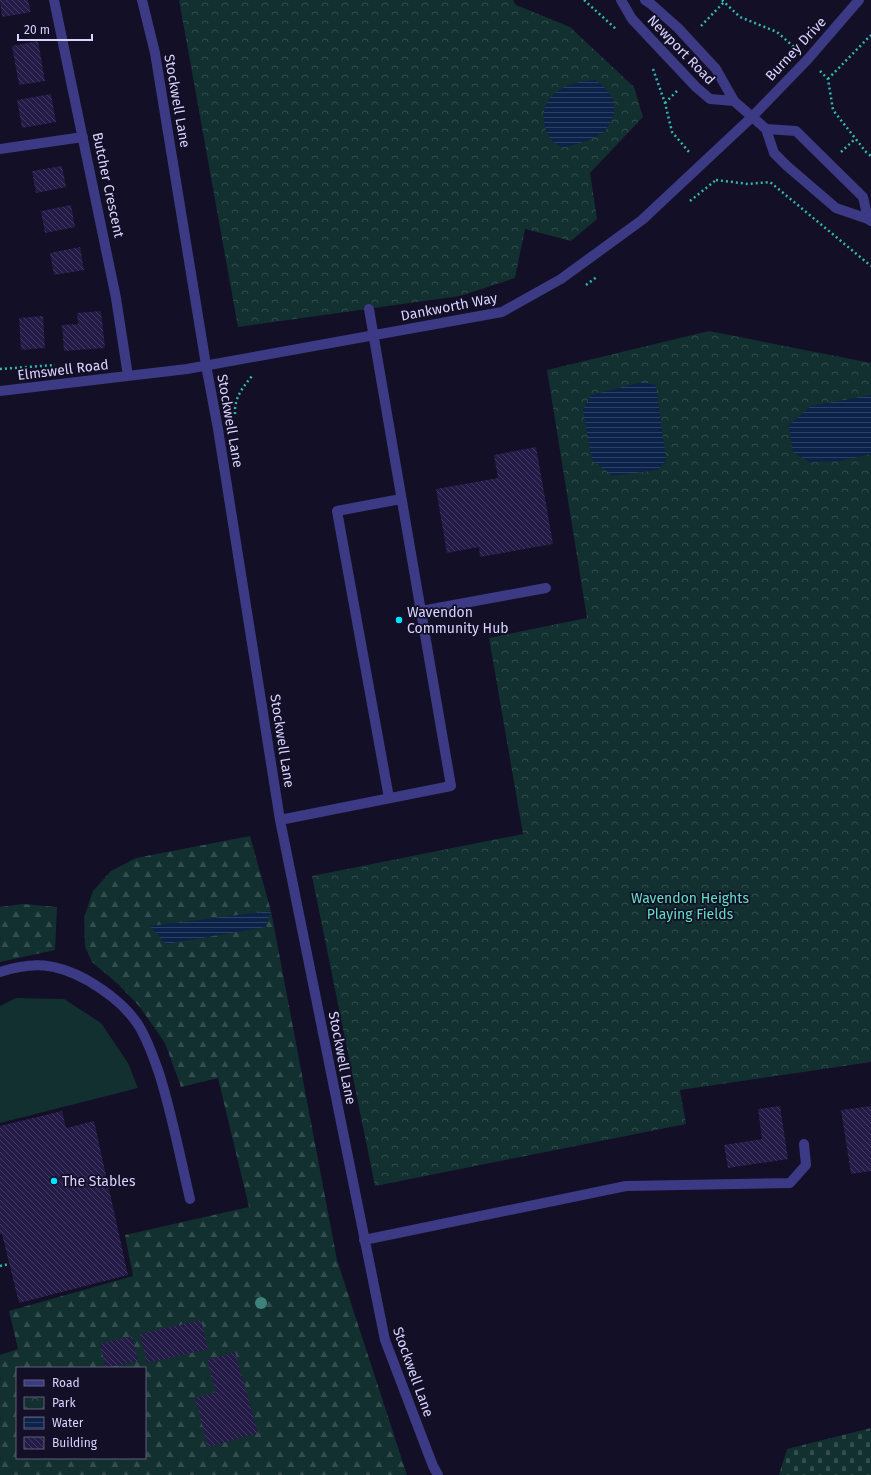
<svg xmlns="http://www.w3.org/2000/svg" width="871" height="1475" viewBox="0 0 871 1475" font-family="'Fira Sans',sans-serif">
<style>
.grass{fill:#12302f}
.forest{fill:url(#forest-firs);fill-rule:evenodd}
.cemetery{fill:url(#cemetery-stones)}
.park{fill:url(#park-crowns)}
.water{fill:url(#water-rules)}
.building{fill:url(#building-back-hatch)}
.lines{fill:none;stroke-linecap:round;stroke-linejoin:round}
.path{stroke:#2fb8b0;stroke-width:2.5;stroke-dasharray:2 3;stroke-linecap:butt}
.minor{stroke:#3d3a85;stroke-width:10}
.tree{fill:#3d827b}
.poi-dot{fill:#00e5ff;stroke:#130f26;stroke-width:1.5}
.labels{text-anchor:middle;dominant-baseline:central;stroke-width:3.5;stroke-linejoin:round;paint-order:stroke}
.street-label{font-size:14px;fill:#d9d4ff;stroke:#130f26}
.poi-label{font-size:14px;fill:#d9d4ff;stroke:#130f26;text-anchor:start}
.park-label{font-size:14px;fill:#5fe0c0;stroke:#130f26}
</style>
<defs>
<pattern id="forest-firs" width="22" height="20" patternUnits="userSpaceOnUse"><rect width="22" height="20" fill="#12302f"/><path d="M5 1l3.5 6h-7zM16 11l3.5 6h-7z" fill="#344d4e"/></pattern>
<pattern id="cemetery-stones" width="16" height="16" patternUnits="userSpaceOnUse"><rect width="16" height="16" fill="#12302f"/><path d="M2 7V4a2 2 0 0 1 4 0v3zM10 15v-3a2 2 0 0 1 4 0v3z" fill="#344d4e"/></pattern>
<pattern id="park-crowns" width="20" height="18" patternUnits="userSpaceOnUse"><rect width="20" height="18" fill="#12302f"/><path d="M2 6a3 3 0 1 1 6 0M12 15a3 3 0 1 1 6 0" fill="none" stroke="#344d4e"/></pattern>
<pattern id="water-rules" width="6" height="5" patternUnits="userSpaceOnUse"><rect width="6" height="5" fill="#0c2248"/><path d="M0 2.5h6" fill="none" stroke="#2f4163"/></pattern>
<pattern id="building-back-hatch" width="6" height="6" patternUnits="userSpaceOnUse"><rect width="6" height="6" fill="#241b47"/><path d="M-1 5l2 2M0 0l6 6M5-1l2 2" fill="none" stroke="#433b63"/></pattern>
</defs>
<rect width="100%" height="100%" fill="#130f26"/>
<path class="grass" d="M16,998L64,999L101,1023L128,1063L138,1088L0,1123V1006Z"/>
<path class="forest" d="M250,836L271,911L337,1260L407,1475H0V1355L18,1349L9,1311L133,1276L125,1235L249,1207L218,1078L181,1087L165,1043L139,1006L118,984L92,962L85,947L84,918L93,891L111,871L136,858ZM17,1368H145V1458H17Z
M23,904L57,907L55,950L0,962V907Z"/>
<path class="cemetery" d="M871,1428V1475H779L787,1449Z"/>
<path class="park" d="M179,0H513L516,5L570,27L634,87L643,117L590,173L597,219L571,241L525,229L515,278L460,296L238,327Z
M709,331L871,363V1062L680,1090L686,1124L375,1186L312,876L523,834L489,638L587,618L547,370Z"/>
<path class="water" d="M595,80C610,90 621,105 610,123C608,125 607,129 605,131C599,137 574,146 565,147C558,147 551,141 548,135C532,98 563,82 595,80Z
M643,382L656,385L666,460L658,470L613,476L592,460L583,410L591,395Z
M871,395V454L840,461L809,462L793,452L789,425L811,406Z
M271,911L266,927L166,944L150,926Z"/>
<path class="building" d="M0,0H28L31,12L2,17Z
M38,41L45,81L19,85L12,46Z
M51,94L56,122L22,128L17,100Z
M62,166L66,187L36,193L32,171Z
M71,205L75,227L45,233L41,211Z
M80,247L84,270L54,275L50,253Z
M101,311L105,348L64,351L62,325L78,324L77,313Z
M43,316L45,348L21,350L19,318Z
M536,447L553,544L480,557L479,547L447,553L436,489L498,478L494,455Z
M780,1106L788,1159L728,1168L724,1145L762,1139L758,1109Z
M871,1106V1171L851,1174L841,1110Z
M62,1111L66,1128L94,1121L128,1275L19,1303L2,1234H0V1126Z
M201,1320L208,1349L147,1363L140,1334Z
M132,1336L138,1361L106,1368L100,1344Z
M235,1352L258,1433L208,1447L195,1398L216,1392L207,1360Z"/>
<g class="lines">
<path class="path" d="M584,0L616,29
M722,0L740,17L777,32L794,47
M701,26L724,2
M653,69L665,103L672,132L689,152
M820,71L828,79L833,110L866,152L871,156
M828,79L871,35
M665,103L677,91
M841,152L855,139
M716,180L748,184L770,182L871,266
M690,201L716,180
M586,285L598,276
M0,369L55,365
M235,414C234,398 243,387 252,376
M0,1266L9,1264"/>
<path class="minor" d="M54,0L116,298L128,376
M142,0L155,53L206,365L218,429L280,820L385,1340L433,1466L438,1475
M621,0L632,19L696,87L710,99L734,101
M645,0L651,4L678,28L716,69L734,101L766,129L774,153L787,166L836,208L868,219L871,221
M766,129L796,131L863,197L868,219
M0,149L83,137
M0,391L187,369L502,312L561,279L642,220L752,117L808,59L859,0
M421,611L546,588
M389,798L337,511L401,499
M280,820L451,786L369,309
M0,972C33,961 56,963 87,980C106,991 127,1007 139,1026C148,1041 153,1056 159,1073C172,1114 180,1157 190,1199
M364,1240L626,1186L790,1183L806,1165L804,1144"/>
</g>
<circle class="tree" cx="261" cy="1303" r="6"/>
<g class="poi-dot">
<circle cx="399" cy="620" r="4"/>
<circle cx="54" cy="1181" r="4"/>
</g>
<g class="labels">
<g class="street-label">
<text transform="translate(796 49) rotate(-47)">Burney Drive</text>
<text transform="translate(681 50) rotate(46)">Newport Road</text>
<text transform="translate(177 101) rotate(80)">Stockwell Lane</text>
<text transform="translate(108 185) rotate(78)">Butcher Crescent</text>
<text transform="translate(449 307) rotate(-11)">Dankworth Way</text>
<text transform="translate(63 370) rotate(-7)">Elmswell Road</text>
<text transform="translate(230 421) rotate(80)">Stockwell Lane</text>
<text transform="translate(282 741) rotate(81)">Stockwell Lane</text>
<text transform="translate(342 1058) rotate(79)">Stockwell Lane</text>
<text transform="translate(413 1372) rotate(70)">Stockwell Lane</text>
</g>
<g class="poi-label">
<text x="407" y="612">Wavendon<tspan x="407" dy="16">Community Hub</tspan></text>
<text x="62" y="1181">The Stables</text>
</g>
<g class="park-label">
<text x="690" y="898">Wavendon Heights<tspan x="690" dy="16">Playing Fields</tspan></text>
</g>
</g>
<rect x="16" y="1367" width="130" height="92" fill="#130f26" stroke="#625e7d"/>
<rect x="24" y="1380" width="20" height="6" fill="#3d3a85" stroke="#625e7d"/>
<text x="52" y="1387" font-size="12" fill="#d9d4ff">Road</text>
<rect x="24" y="1397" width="20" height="12" fill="url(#park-crowns)" stroke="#625e7d"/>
<text x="52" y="1407" font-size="12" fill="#d9d4ff">Park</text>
<rect x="24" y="1417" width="20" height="12" fill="url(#water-rules)" stroke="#625e7d"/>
<text x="52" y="1427" font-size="12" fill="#d9d4ff">Water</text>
<rect x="24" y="1437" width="20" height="12" fill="url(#building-back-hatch)" stroke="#625e7d"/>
<text x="52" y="1447" font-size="12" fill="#d9d4ff">Building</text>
<path d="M18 34v6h74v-6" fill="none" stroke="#d9d4ff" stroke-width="2"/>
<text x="24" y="34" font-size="12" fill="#d9d4ff" stroke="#130f26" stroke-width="3" paint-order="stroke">20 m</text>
</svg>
